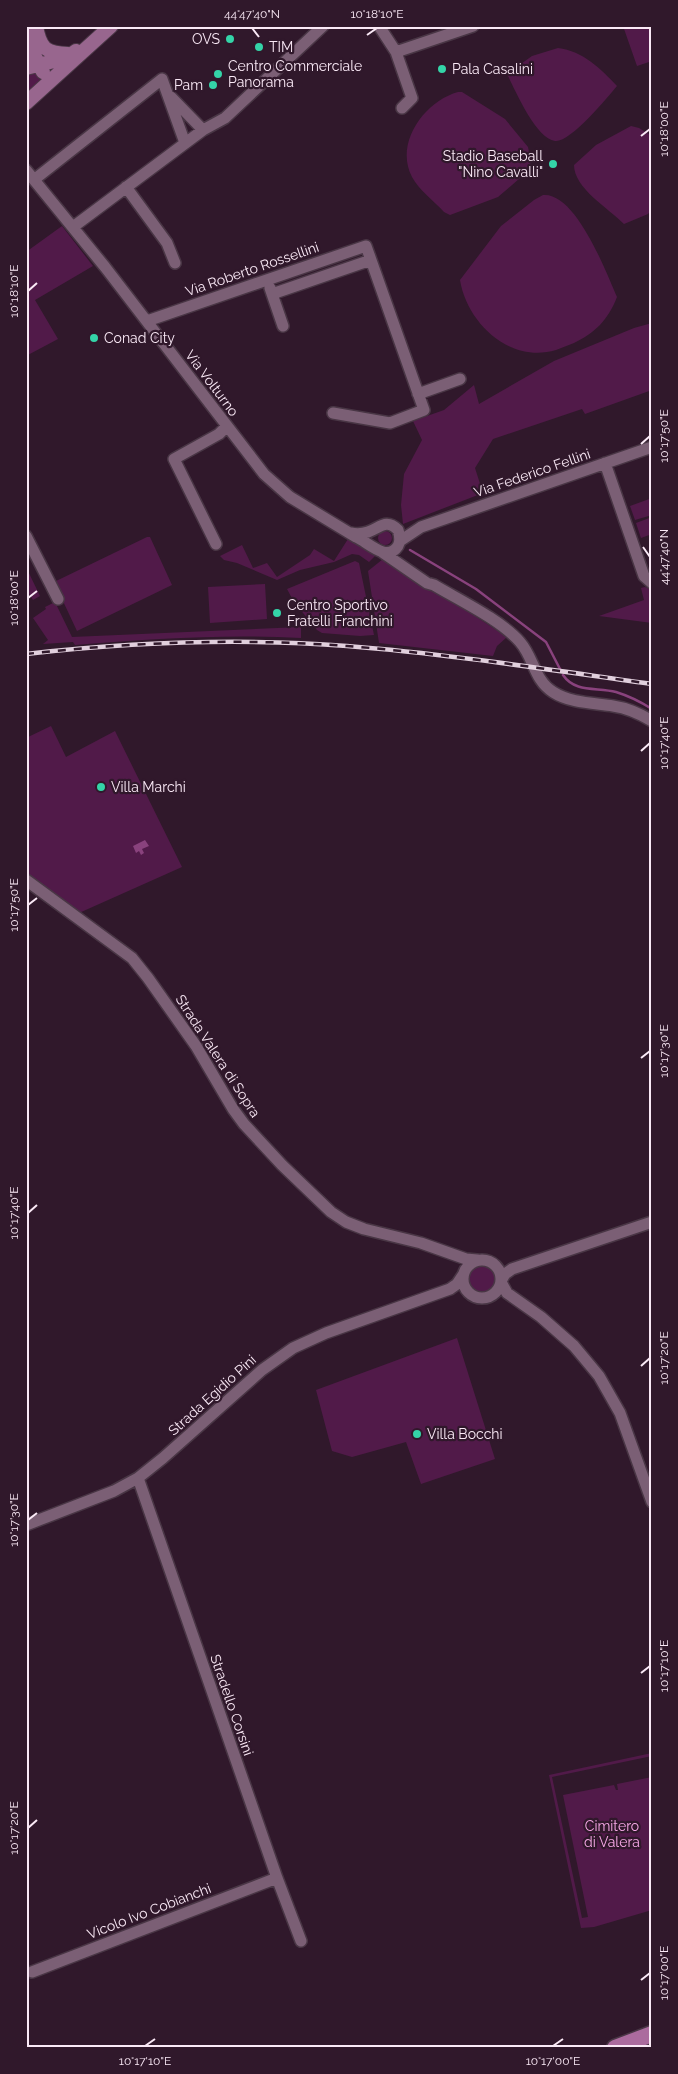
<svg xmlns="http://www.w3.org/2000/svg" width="678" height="2074" viewBox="0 0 678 2074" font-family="Raleway,sans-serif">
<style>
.green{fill:#511a49}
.water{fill:#89427d}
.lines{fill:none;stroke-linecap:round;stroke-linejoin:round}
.stream{stroke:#89427d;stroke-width:2.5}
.minor-casing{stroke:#493645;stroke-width:14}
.major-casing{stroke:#493645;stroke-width:16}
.highway-casing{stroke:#493645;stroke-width:19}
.minor{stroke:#7b5f75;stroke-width:11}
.major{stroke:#98668e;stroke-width:14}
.highway{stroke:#ab6b9e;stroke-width:16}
.rail-casing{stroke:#e1cfdd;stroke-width:4.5}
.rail{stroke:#30182b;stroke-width:2.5;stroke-dasharray:8;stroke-linecap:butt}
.ticks{fill:none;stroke:#fae9f6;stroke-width:2}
.poi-dot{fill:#34d4a8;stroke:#30182b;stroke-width:2}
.labels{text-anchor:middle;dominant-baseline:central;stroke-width:4.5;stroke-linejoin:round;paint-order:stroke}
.poi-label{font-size:14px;fill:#fae9f6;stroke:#30182b;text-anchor:start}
.street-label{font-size:14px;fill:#fae9f6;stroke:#30182b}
.park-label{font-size:14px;fill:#f8a9e8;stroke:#30182b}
.neatline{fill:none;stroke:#fae9f6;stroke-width:2}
.ticks-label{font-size:12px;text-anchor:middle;fill:#fae9f6}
</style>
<rect width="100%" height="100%" fill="#30182b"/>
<path class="green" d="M623,26H652V61L637,66Z
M558,48C583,51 601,69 617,86C607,98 570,143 555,141C536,139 515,90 507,74L532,56Z
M35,72L39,75L41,81L26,95V74Z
M458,92H462L505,119L528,147L531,162L527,172L498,197L450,215L444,212C434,201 419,190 412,177C394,143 425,101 458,92Z
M631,126L639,128L652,136V209L648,214L624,224C608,208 574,188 574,165L596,145Z
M543,195C576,192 606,272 617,297C608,320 595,333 574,343C568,345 562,348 556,350C510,364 467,323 460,280L501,226L534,200Z
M62,226L93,266L35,300L58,339L26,356V252Z
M652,323V390L585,414L582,409L493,439L475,468L483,493L403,524L401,505L404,474L422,440L413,421L444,410L474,385L479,404L554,361L634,328Z
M652,498V515L635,520L630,506Z
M652,517V534L641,538L636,523Z
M378 538a7 7 0 1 1 14 0a7 7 0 1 1-14 0Z
M147,537H150L172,585L77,631L54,582Z
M348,539L375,556L369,562L359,555L352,554L334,562L300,570L277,580L237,563L224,560L220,556L242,545L253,568L267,563L277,577L310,555L314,549L334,561Z
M383,559L394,563L507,637L497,646L493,656L379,643L368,571Z
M355,561L359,563L374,635L360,636L322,633L317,630L294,602L287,589Z
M26,567L40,596L33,600L26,589Z
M265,584L267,619L210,623L208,587Z
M645,587L652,590V623L599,616L644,600L641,588Z
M55,602L72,637L301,627V638C225,634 151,639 75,645L73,642L43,644L48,640L33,618L46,609L45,607Z
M51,726L66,757L115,731L182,867L79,913L26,872V738Z
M468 1279a14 14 0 1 1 28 0a14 14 0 1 1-28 0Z
M457,1338L495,1459L421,1484L406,1442L352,1457L332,1451L316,1390Z
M652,1753V1756L552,1777L582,1918L588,1917L563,1795L614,1785L616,1790H618L617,1784L652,1777V1910L594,1927L581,1928L549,1775Z"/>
<path class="water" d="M145,840L149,846L142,849L144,853L141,855L139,851L136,853L133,846Z"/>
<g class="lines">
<path class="stream" d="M410,550L476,589L546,642L560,669
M563,675C575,693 597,687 616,692C629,696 641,702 652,709"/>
<g class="minor-casing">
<path id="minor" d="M379,26L396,52L412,98L402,108
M396,52L473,26
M171,97L203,130
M26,170L105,267L264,474L290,497L356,537C368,542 387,563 398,546C401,541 400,536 398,530C386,518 380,528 368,532C362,534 356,534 351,533
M35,179L162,79L185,143
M126,187L167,243L175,263
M73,227L203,130L225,118L323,26
M270,288L283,326
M272,294L371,260L424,410L390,423L333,413
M147,321L366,246L371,260
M418,394L460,379
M605,463L644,576L652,583
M26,536L58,599
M400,541L421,527L652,447
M216,544L174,459L219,434L226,427
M382,552L427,583L434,585C459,600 501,620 520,642C534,658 534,680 553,692C570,703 593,703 613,706C627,708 639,713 652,721
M26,880L132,958L148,978L196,1046L233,1109L244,1124L282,1165L331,1212L346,1222L364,1229L421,1243L466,1259L477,1260
M463 1279a19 19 0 1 1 38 0a19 19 0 1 1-38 0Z
M501,1281L505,1274L512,1269L652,1222
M501,1282L507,1293L541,1317L574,1346L599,1376L620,1413L652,1502
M138,1478L277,1878L301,1941
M26,1525L114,1491L138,1478L163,1458L262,1370L293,1348L326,1333L450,1289L457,1284L463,1275
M32,1972L277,1878"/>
</g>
<g class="major-casing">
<path id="major" d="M36,26C40,49 46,53 68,54
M28,36L33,53L43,72
M26,68L66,58L76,51
M26,103L111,26"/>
</g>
<g class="highway-casing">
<path id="highway" d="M615,2048L652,2034"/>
</g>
<use href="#minor" class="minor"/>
<use href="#major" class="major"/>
<use href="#highway" class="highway"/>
<g class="rail-casing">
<path id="rail" d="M26,654C133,642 240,638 347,646C449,654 551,670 652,684"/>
</g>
<use href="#rail" class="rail"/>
</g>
<path class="ticks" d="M252,28L259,37M367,35L377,28M641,136L650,129M28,291L37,283M641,444L650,436M643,547L650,557M28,598L37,591M641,751L650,743M28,905L37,898M641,1058L650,1051M28,1213L37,1205M641,1366L650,1358M28,1520L37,1513M641,1673L650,1666M28,1828L37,1820M641,1980L650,1973M145,2046L155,2039M553,2046L563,2039"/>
<g class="poi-dot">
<circle cx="230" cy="39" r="5"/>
<circle cx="259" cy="47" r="5"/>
<circle cx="442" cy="69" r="5"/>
<circle cx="218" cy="74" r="5"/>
<circle cx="213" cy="85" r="5"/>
<circle cx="553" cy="164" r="5"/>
<circle cx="94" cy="338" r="5"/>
<circle cx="277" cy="613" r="5"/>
<circle cx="101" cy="787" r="5"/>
<circle cx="417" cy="1434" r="5"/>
</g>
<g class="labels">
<g class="poi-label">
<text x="220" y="39" text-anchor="end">OVS</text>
<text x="269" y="47">TIM</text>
<text x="228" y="66">Centro Commerciale<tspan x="228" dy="16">Panorama</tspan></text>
<text x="452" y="69">Pala Casalini</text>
<text x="203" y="85" text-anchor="end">Pam</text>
<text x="543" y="156" text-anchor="end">Stadio Baseball<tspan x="543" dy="16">"Nino Cavalli"</tspan></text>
<text x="104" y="338">Conad City</text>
<text x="287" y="605">Centro Sportivo<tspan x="287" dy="16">Fratelli Franchini</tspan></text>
<text x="111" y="787">Villa Marchi</text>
<text x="427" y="1434">Villa Bocchi</text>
</g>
<g class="street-label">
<text transform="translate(252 269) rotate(-19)">Via Roberto Rossellini</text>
<text transform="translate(212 383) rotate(53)">Via Volturno</text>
<text transform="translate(532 473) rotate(-19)">Via Federico Fellini</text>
<text transform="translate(218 1056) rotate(57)">Strada Valera di Sopra</text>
<text transform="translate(212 1395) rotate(-42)">Strada Egidio Pini</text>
<text transform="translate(232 1705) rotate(71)">Stradello Corsini</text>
<text transform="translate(149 1911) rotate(-21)">Vicolo Ivo Cobianchi</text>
</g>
<g class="park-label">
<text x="612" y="1826">Cimitero<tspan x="612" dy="16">di Valera</tspan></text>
</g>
</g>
<rect width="678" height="2074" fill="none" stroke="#30182b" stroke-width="55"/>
<rect x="28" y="28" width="622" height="2018" class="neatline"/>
<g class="ticks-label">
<text x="252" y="18">44°47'40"N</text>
<text x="377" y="18">10°18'10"E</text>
<text transform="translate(664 129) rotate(-90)" y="4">10°18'00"E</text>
<text transform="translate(14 291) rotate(-90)" y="4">10°18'10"E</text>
<text transform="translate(664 436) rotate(-90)" y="4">10°17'50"E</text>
<text transform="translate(664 557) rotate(-90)" y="4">44°47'40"N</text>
<text transform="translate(14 598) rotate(-90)" y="4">10°18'00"E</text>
<text transform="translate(664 743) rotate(-90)" y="4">10°17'40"E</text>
<text transform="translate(14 905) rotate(-90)" y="4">10°17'50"E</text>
<text transform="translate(664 1051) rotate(-90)" y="4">10°17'30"E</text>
<text transform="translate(14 1213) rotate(-90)" y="4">10°17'40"E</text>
<text transform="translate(664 1358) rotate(-90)" y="4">10°17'20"E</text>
<text transform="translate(14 1520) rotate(-90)" y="4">10°17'30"E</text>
<text transform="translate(664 1666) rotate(-90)" y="4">10°17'10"E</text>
<text transform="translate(14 1828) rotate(-90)" y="4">10°17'20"E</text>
<text transform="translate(664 1973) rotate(-90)" y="4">10°17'00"E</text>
<text x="145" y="2065">10°17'10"E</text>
<text x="553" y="2065">10°17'00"E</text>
</g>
</svg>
